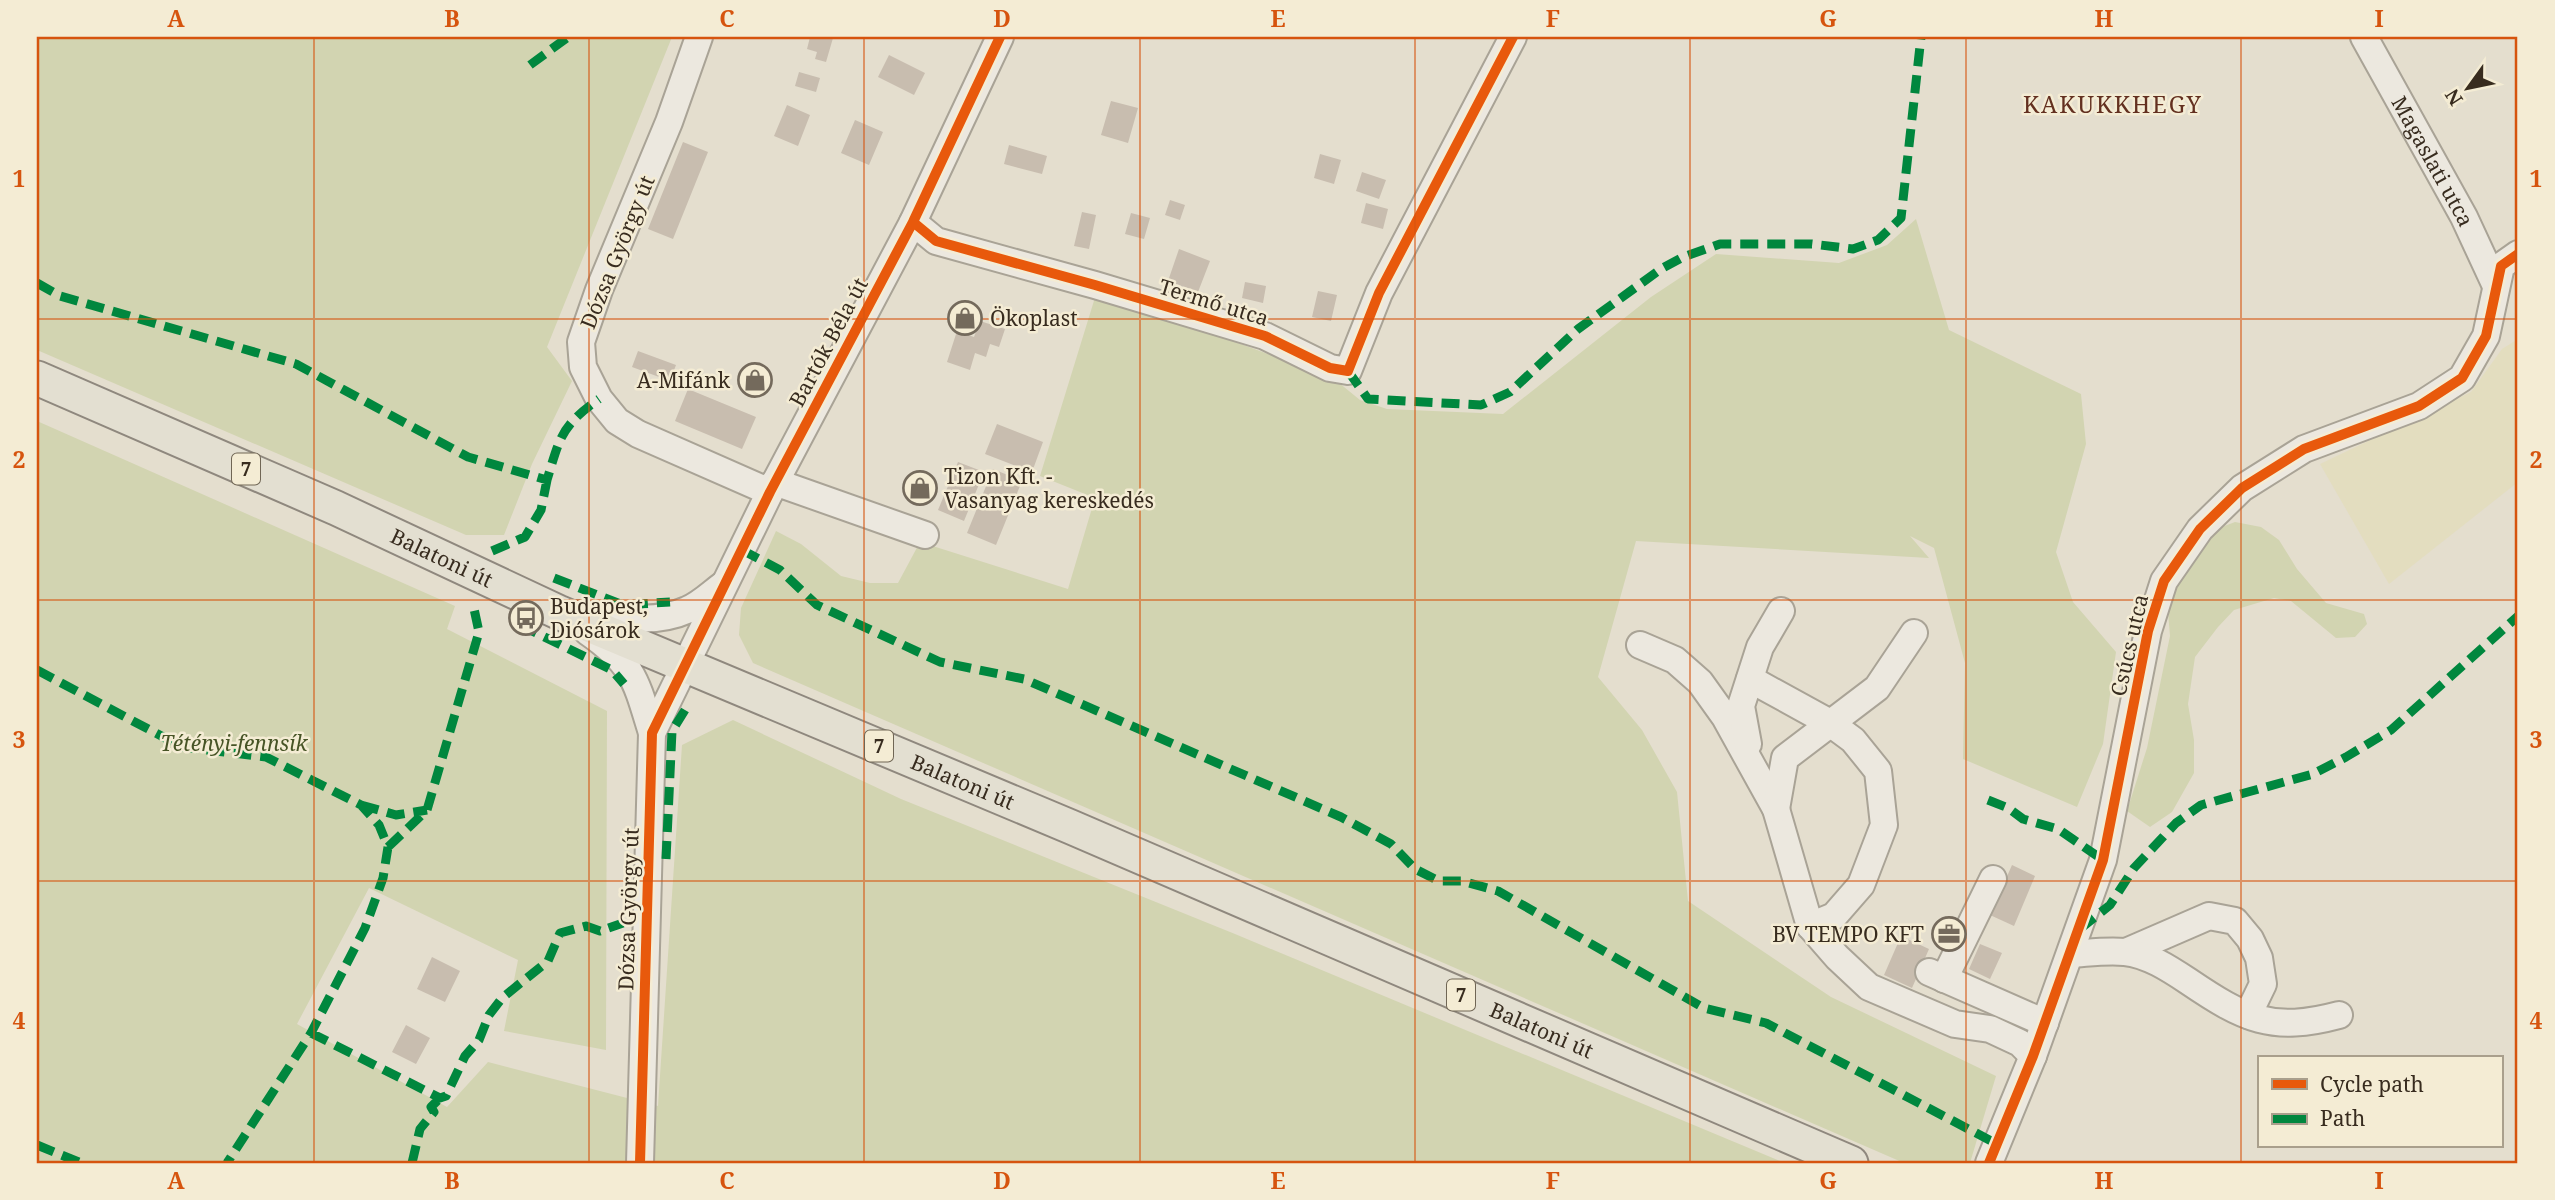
<svg xmlns="http://www.w3.org/2000/svg" width="2555" height="1200" viewBox="0 0 2555 1200" font-family="'Noto Serif',serif">
<style>
.farmland{fill:#e3ddbf}
.green{fill:#d2d4b1}
.building{fill:#c8bdaf}
.lines{fill:none;stroke-linecap:round;stroke-linejoin:round}
.minor-casing{stroke:#a9a396;stroke-width:30}
.major-casing{stroke:#8f887e;stroke-width:37}
.minor{stroke:#ece8df;stroke-width:26}
.major{stroke:#e3dfd1;stroke-width:33}
.quiet{stroke:#00873e;stroke-width:9;stroke-dasharray:18 9;stroke-linecap:butt}
.cycleway-casing{stroke:#f4ecd4;stroke-width:15}
.cycleway{stroke:#e8590c;stroke-width:10}
.grid{fill:none;stroke:#d6540e;stroke-width:2;stroke-opacity:0.55}
.labels{text-anchor:middle;dominant-baseline:central;stroke-width:5;stroke-linejoin:round;paint-order:stroke}
.shield{fill:#f4ecd4;stroke:#706655;stroke-width:2}
.shield-label{font-size:19px;font-weight:bold;fill:#382c1f}
.street-label{font-size:21px;fill:#382c1f;stroke:#f4ecd4}
.poi-label{font-size:21px;fill:#382c1f;stroke:#f4ecd4;text-anchor:start}
.park-label{font-size:21px;font-style:italic;fill:#475426;stroke:#f4ecd4}
.neighbourhood-label{font-size:23px;letter-spacing:2px;fill:#633020;stroke:#f4ecd4}
.neatline{fill:none;stroke:#d6540e;stroke-width:2.5}
.grid-label{font-size:23px;text-anchor:middle;font-weight:bold;fill:#d6540e}
</style>
<rect width="100%" height="100%" fill="#e4dece"/>
<path class="farmland" d="M2518,339V482L2389,584L2320,464L2471,392L2502,349Z"/>
<path class="green" d="M37,37H672L547,347L572,381L532,464L504,535H466L37,350Z
M1916,219L1949,330L2081,394L2086,444L2056,552L2073,602L2116,652L2103,744L2077,807L1963,759L1965,663L1934,548L1910,536L1929,558L1636,541L1598,677L1642,730L1677,792L1688,901L1831,997L1996,1076L1970,1163H1904L753,663L739,635L741,608L776,531L801,544L841,576L870,583H898L920,542L1068,589L1095,498L1040,476L1097,291L1333,378L1360,400L1387,409L1503,414L1651,297L1716,254L1839,263L1887,245Z
M37,421L455,606L447,629L607,711L606,1050L504,1031L518,960L369,888L297,1024L447,1107L488,1062L658,1106L682,745L733,720L901,799L1235,934L1785,1163H37Z
M2235,522L2261,527L2279,540L2297,569L2326,603L2364,614L2367,624L2355,637L2336,638L2291,601L2274,598L2234,610L2218,627L2195,657L2188,704L2194,740V773L2172,812L2150,827L2127,811L2147,748L2163,670L2170,636L2167,600L2195,550L2214,530Z"/>
<path class="building" d="M810,37L833,38L826,62L815,59L817,52L807,49Z
M889,55L925,73L914,95L878,77Z
M799,72L820,78L816,92L795,86Z
M1111,101L1138,108L1128,143L1101,135Z
M787,105L810,115L798,146L774,136Z
M855,120L883,132L869,165L841,153Z
M683,142L708,152L673,239L648,229Z
M1009,145L1047,156L1042,174L1004,164Z
M1320,154L1341,160L1334,184L1314,178Z
M1362,172L1386,180L1379,199L1356,191Z
M1170,200L1185,205L1180,220L1165,215Z
M1366,203L1388,209L1383,229L1361,223Z
M1082,212L1096,215L1089,249L1074,246Z
M1131,213L1150,218L1144,239L1125,234Z
M1179,249L1210,261L1198,292L1168,281Z
M1245,282L1266,286L1263,303L1242,298Z
M1318,291L1337,295L1331,321L1312,317Z
M980,321L1005,329L999,347L990,344L986,357L975,353L970,370L947,362L957,331L974,337Z
M638,351L676,365L670,381L632,367Z
M688,389L756,417L742,449L675,421Z
M997,424L1043,442L1032,472L985,454Z
M958,462L984,472L964,521L938,510Z
M993,469L1022,481L996,545L967,533Z
M2012,865L2035,876L2014,926L1990,915Z
M1901,936L1929,949L1912,988L1884,975Z
M1980,944L2002,953L1990,979L1969,969Z
M432,957L460,971L445,1002L417,989Z
M406,1025L430,1038L416,1064L392,1052Z"/>
<g class="lines">
<g class="minor-casing">
<g id="minor">
<path d="M699,37L669,122L599,290L581,342L583,367L599,399L617,421L638,434L770,492"/>
<path id="s1" d="M2364,37L2464,217L2496,286"/>
<path d="M913,222L936,241L1095,285L1265,336L1330,368L1348,371L1379,293L1513,37"/>
<path d="M775,482L925,535"/>
<path d="M578,614C613,617 654,625 687,610C700,605 712,593 723,585"/>
<path d="M588,632C634,664 636,681 652,733"/>
<path d="M1640,645L1675,660L1700,682L1725,717L1776,809L1810,926L1837,957L1869,987L1955,1024L1990,1029L2020,1043L2033,1056"/>
<path d="M1750,679L1830,723L1853,740L1878,771L1884,825L1861,885L1834,916L1810,926"/>
<path d="M1748,744L1741,706L1760,647L1781,611"/>
<path d="M1776,809L1785,758L1877,688L1914,633"/>
<path d="M2126,952L2209,916L2235,921L2250,939L2259,958L2263,984L2248,1015"/>
<path d="M2071,954C2088,953 2107,950 2125,952C2147,954 2170,969 2188,981C2244,1019 2272,1033 2339,1015"/>
<path d="M1929,972L2045,1023"/>
<path d="M1944,979L1993,879"/>
<path d="M640,1163L652,733L770,492L913,222L1000,37"/>
<path d="M1989,1163L2033,1056L2103,860L2148,631L2164,581L2200,529L2242,488L2304,449L2419,406L2462,378L2486,336L2501,266L2518,254"/>
</g>
</g>
<g class="major-casing">
<g id="major">
<path id="s2" d="M37,378L336,508L558,612L1071,827L1851,1163"/>
</g>
</g>
<use href="#minor" class="minor"/>
<use href="#major" class="major"/>
<path class="quiet" d="M530,65L568,37
M37,283L60,296L296,364L468,457L547,480C560,437 561,426 599,399
M1348,371L1368,399L1481,405L1510,392L1578,329L1661,269L1683,257L1720,244H1812L1853,249L1878,240L1901,218L1921,37
M742,550L780,570L817,605L940,662L1024,679L1341,817L1391,844L1415,869L1439,881H1462L1498,891L1704,1008L1766,1023L1997,1144
M492,551L525,537L541,510L547,480
M554,578L623,605L670,602
M520,625L612,670L624,684
M37,670L182,747L266,757L361,805L379,825L388,847L383,878L365,928L311,1033L227,1163
M1988,800L2008,808L2023,819L2058,829L2103,860
M361,805L396,815L427,810
M388,847L427,810L479,632L473,604
M666,859L672,731L685,710
M2080,929L2110,905L2134,868L2176,823L2201,805L2313,774L2346,757L2391,730L2518,616
M311,1033L440,1098L446,1096L465,1056L479,1040L489,1015L502,998L548,961L560,933L586,926L600,931L623,923
M37,1145L81,1163
M412,1163L420,1129L434,1112L431,1107L440,1098"/>
<g class="cycleway-casing">
<path id="cycleway" d="M913,222L936,241L1095,285L1265,336L1330,368L1348,371L1379,293L1513,37
M640,1163L652,733L770,492L913,222L1000,37
M1989,1163L2033,1056L2103,860L2148,631L2164,581L2200,529L2242,488L2304,449L2419,406L2462,378L2486,336L2501,266L2518,254"/>
</g>
<use href="#cycleway" class="cycleway"/>
</g>
<path class="grid" d="M314,37V1163M589,37V1163M864,37V1163M1140,37V1163M1415,37V1163M1690,37V1163M1966,37V1163M2241,37V1163M37,319H2518M37,600H2518M37,881H2518"/>
<defs>
<g id="shop-ring" transform="scale(1.75)"><circle r="9.5" fill="#f4ecd4" stroke="#746a5c" stroke-width="1.5"/><path d="M-5-2.5h2.3a2.7 3.5 0 0 1 5.4 0H5L5.5 6h-11ZM-1.5-2.5h3a1.5 2.3 0 0 0-3 0Z" fill="#746a5c"/></g>
<g id="bus-ring" transform="scale(1.75)"><circle r="9.5" fill="#f4ecd4" stroke="#746a5c" stroke-width="1.5"/><path d="M-5-6H5V4H4V6H2V4H-2V6H-4V4H-5ZM-3.5-4V0h7V-4ZM-3.5 1.2v1.5H-2V1.2ZM2 1.2v1.5H3.5V1.2Z" fill="#746a5c"/></g>
<g id="office-ring" transform="scale(1.75)"><circle r="9.5" fill="#f4ecd4" stroke="#746a5c" stroke-width="1.5"/><path d="M-6-3h4V-5.5h4V-3h4V5H-6ZM-1-4.5V-3h2v-1.5ZM-6 0V1H6V0Z" fill="#746a5c"/></g>
</defs>
<g fill-rule="evenodd">
<use href="#shop-ring" x="965" y="318"/>
<use href="#shop-ring" x="755" y="380"/>
<use href="#shop-ring" x="920" y="488"/>
<use href="#bus-ring" x="526" y="618"/>
<use href="#office-ring" x="1949" y="934"/>
</g>
<g class="labels">
<g class="shield">
<rect x="232" y="453.5" width="28" height="31" rx="5"/>
<rect x="865" y="730.5" width="28" height="31" rx="5"/>
<rect x="1447" y="979.5" width="28" height="31" rx="5"/>
</g>
<g class="shield-label">
<text x="246" y="469">7</text>
<text x="879" y="746">7</text>
<text x="1461" y="995">7</text>
</g>
<g class="street-label">
<text stroke="none"><textPath href="#s1" startOffset="142">Magaslati utca</textPath></text>
<text transform="translate(617 252) rotate(-68)">Dózsa György út</text>
<text transform="translate(1214 302) rotate(17)">Termő utca</text>
<text transform="translate(828 342) rotate(-62)">Bartók Béla út</text>
<text stroke="none"><textPath href="#s2" startOffset="443">Balatoni út</textPath></text>
<text transform="translate(2129 645) rotate(-77)">Csúcs utca</text>
<text stroke="none"><textPath href="#s2" startOffset="1010">Balatoni út</textPath></text>
<text transform="translate(628 909) rotate(-88)">Dózsa György út</text>
<text stroke="none"><textPath href="#s2" startOffset="1640">Balatoni út</textPath></text>
</g>
<g class="poi-label">
<text x="990" y="318">Ökoplast</text>
<text x="730" y="380" text-anchor="end">A-Mifánk</text>
<text x="944" y="476">Tizon Kft. -<tspan x="944" dy="24">Vasanyag kereskedés</tspan></text>
<text x="550" y="606">Budapest,<tspan x="550" dy="24">Diósárok</tspan></text>
<text x="1924" y="934" text-anchor="end">BV TEMPO KFT</text>
</g>
<g class="park-label">
<text x="234" y="743">Tétényi-fennsík</text>
</g>
<g class="neighbourhood-label">
<text x="2113" y="104">KAKUKKHEGY</text>
</g>
</g>
<rect width="2555" height="1200" fill="none" stroke="#f4ecd4" stroke-width="77"/>
<rect x="2258" y="1056" width="245" height="91" fill="#f4ecd4" stroke="#a99f8c" stroke-width="2"/>
<rect x="2272" y="1079" width="35" height="10" fill="#e8590c" stroke="#a99f8c" stroke-width="2"/>
<text x="2320" y="1092" font-size="21" fill="#382c1f">Cycle path</text>
<rect x="2272" y="1114" width="35" height="10" fill="#00873e" stroke="#a99f8c" stroke-width="2"/>
<text x="2320" y="1126" font-size="21" fill="#382c1f">Path</text>
<g transform="translate(2468 88) rotate(237)" stroke="#f4ecd4" stroke-width="5" paint-order="stroke">
<path d="M0-5L12 26L0 18L-12 26Z" fill="#382c1f"/>
<text y="-10" font-size="19" font-weight="bold" text-anchor="middle" fill="#382c1f">N</text>
</g>
<rect x="38" y="38" width="2478" height="1124" class="neatline"/>
<g class="grid-label">
<text x="176" y="27">A</text>
<text x="452" y="27">B</text>
<text x="727" y="27">C</text>
<text x="1002" y="27">D</text>
<text x="1278" y="27">E</text>
<text x="1553" y="27">F</text>
<text x="1828" y="27">G</text>
<text x="2104" y="27">H</text>
<text x="2379" y="27">I</text>
<text x="19" y="187">1</text>
<text x="2536" y="187">1</text>
<text x="19" y="468">2</text>
<text x="2536" y="468">2</text>
<text x="19" y="748">3</text>
<text x="2536" y="748">3</text>
<text x="19" y="1029">4</text>
<text x="2536" y="1029">4</text>
<text x="176" y="1189">A</text>
<text x="452" y="1189">B</text>
<text x="727" y="1189">C</text>
<text x="1002" y="1189">D</text>
<text x="1278" y="1189">E</text>
<text x="1553" y="1189">F</text>
<text x="1828" y="1189">G</text>
<text x="2104" y="1189">H</text>
<text x="2379" y="1189">I</text>
</g>
</svg>
